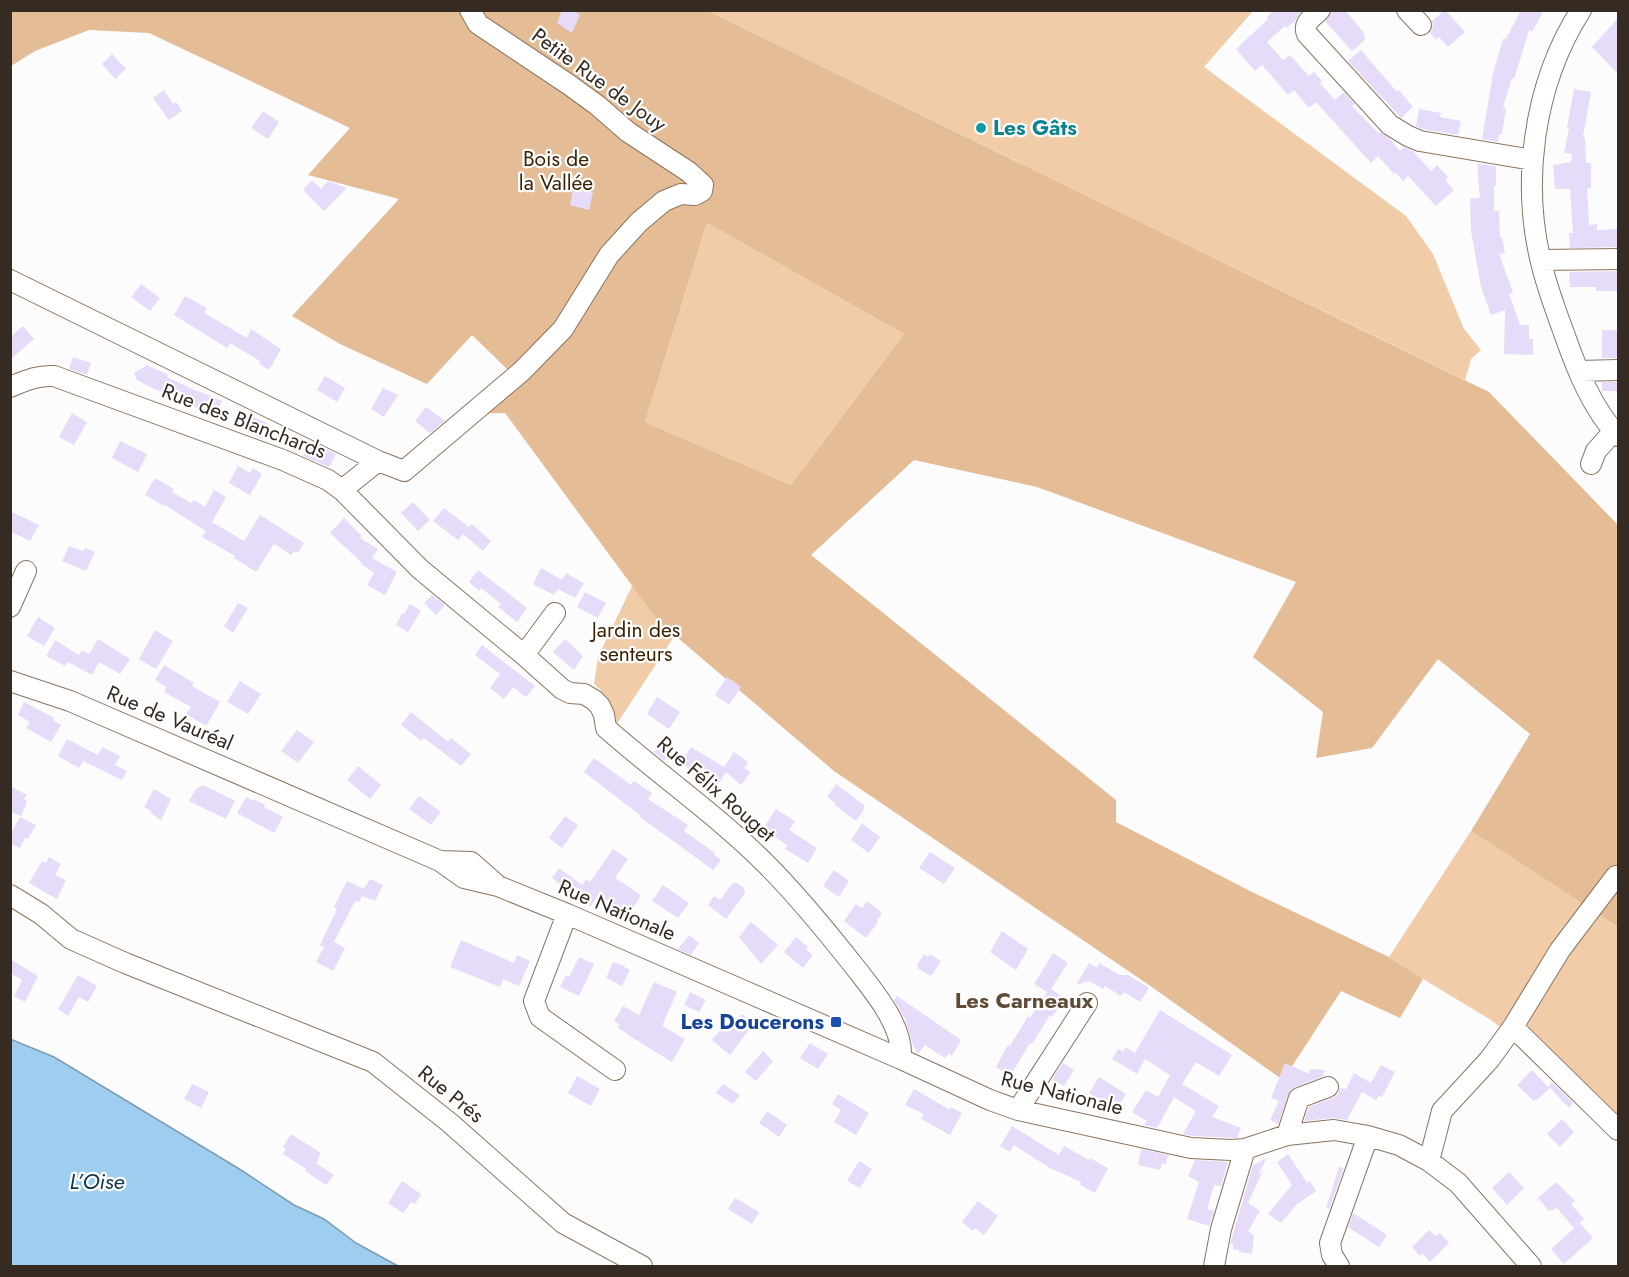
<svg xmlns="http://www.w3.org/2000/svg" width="1629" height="1277" viewBox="0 0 1629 1277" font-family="Jost,sans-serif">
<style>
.green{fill:#f0cca8}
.forest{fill:#e4bd96;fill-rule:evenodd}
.water{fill:#9eceef;stroke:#7e9db2;stroke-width:1.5}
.building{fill:#e6dbf9}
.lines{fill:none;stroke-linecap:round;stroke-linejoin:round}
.minor-casing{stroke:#8b745e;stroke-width:22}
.minor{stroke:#fff;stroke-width:20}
.culture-dot{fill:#0f9aa8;stroke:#fff;stroke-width:2}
.transit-dot{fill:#1a4fb4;stroke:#fff;stroke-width:2}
.labels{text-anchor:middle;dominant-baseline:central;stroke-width:4.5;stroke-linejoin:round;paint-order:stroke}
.street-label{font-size:21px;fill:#352b22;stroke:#fff}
.culture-label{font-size:21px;font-weight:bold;fill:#0d838f;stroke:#fff;text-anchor:start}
.park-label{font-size:21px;fill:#3c2202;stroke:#fff}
.transit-label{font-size:21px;font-weight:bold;fill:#164399;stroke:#fff;text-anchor:end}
.neighbourhood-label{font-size:22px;font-weight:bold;fill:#604b36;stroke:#fff}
.water-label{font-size:22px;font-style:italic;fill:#0e364c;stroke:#fff}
</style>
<rect width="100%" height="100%" fill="#fcfcfc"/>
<path class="green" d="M708,11H1253L1204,67L1406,216L1433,254L1464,329L1481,350L1471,359L1465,380Z
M707,223L904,334L791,485L645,422Z
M633,584L658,621L675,635L611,733L594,700L601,690L594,684L598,657Z
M1471,831L1618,927V1120L1491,1020L1423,979L1389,957Z"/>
<path class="forest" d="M11,11H708L1489,392L1618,525V927L1471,831L1530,734L1438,659L1372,748L1316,758L1323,712L1253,657L1296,582L1037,487L914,460L811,555L1116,800V822L1252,892L1389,957L1423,979L1400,1018L1341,991L1283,1080L1149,985L834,771L658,621L505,413L461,414L510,372L472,335L427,384L340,344L292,316L399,199L308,175L350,128L149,33L89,30L35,51L11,66ZM707,223L904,334L791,485L645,422Z"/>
<path class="water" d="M10,1039L54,1057L241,1170L294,1205L324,1219L356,1243L398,1266H11Z"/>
<path class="building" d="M562,10H574L580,15L572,33L557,23Z
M1274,10H1302L1296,20L1287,28L1285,26L1267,42L1283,60L1290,55L1309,76L1314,72L1322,81L1320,83L1335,100L1344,92L1355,104L1352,106L1379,134L1380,132L1389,138L1400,151L1404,147L1413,151L1431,171L1437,165L1448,177L1445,180L1454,190L1436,206L1408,176L1403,181L1396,173L1394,174L1378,156L1371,163L1316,102L1309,108L1294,90L1288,95L1262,65L1255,71L1236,49L1268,19L1267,17Z
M1332,10H1345L1364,33L1363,35L1366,39L1352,51L1325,21L1331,14Z
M1445,10L1465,32L1448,47L1439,37L1436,40L1430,33L1433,28L1432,21Z
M1521,10H1544L1532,32L1529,30L1514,79L1512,78L1503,107L1506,108L1502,134H1499L1498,142L1482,139L1492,80H1491L1503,39H1506Z
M1618,18V74L1592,47Z
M1361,50L1397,92L1399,90L1413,107L1401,118L1348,61Z
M112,54L126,69L115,79L102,64Z
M1574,89L1591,92L1583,137L1585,138L1586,163H1591V188L1587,189L1589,225L1597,224V230L1618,229V247H1617L1570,248L1569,233H1573L1570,189H1555L1553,165L1571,162L1572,154L1564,153L1569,129L1567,128Z
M164,90L173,104L176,102L182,111L169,120L153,98Z
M1419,109L1441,113L1440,117L1461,121L1458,135L1423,129L1416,126Z
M263,111L279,122L268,139L251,128Z
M1477,164L1496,166V186H1494V211H1499L1500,238L1502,237L1505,253L1499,254L1513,292L1509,294L1520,325H1529V339H1533V355L1504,354L1505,310L1491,315L1481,287L1471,231L1470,198H1480Z
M312,180L321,189L328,181L347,188L324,211L303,190Z
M573,188L593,192L589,210L570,205Z
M1617,271L1618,291H1596V287H1570L1569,272Z
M141,284L160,298L150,311L131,297Z
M185,296L207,308L204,313L247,338L251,329L281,349L269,370L259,364L260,361L230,343L227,348L174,315Z
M23,326L34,339L10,360V337Z
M1602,330H1618V358H1602Z
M73,357L91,363L87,375L69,369Z
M147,365L168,375L167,377L199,392V391L222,401L215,416L150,387L137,380L134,373Z
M325,376L345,388L337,402L317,390Z
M1602,382H1618V391H1602Z
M383,388L398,395L384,417L371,409Z
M426,407L445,421L430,433L415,421Z
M72,413L87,422L74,445L59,437Z
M247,414L269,424L262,439L240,429Z
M120,441L147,454L138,472L112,458Z
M314,443L336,454L329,467L303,456L309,446L312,447Z
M238,466L250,473L253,468L262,474L250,495L229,483Z
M155,478L174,489L172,492L191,503L194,500L205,507L214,490L226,497L212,522L244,541L260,515L304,543L298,553L294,551L291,555L274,544L256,572L234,558L235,556L202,537L206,531L165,505L164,506L145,495Z
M413,502L430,520L418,531L401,513Z
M444,508L469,527L472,524L491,541L483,551L463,534L458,540L433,521Z
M10,511L39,525L30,541L10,531Z
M344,518L362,536L360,538L378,549L372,558L397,572L385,595L367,585L374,573L361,564L362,563L330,533Z
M69,546L83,551L85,548L95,552L86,571L62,561Z
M541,568L562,580L566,573L584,583L575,598L558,589L554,595L533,584Z
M478,570L527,608L517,622L498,607L501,604L481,588L479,591L469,582Z
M585,592L606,603L598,618L577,607Z
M432,595L445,605L436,615L424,603Z
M238,603L248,608L233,633L224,626Z
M410,604L421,611L408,632L396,625L402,613L404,614Z
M38,617L55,628L44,646L27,636Z
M155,630L173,641L156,669L139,659Z
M98,639L130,659L120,674L99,662L92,675L68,662L65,666L46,656L55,640L79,655L82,650L89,654Z
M565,639L583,656L574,670L553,652Z
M482,645L535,686L526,697L513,687L504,699L490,688L500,674L475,655Z
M164,665L194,683L192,686L220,702L206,726L186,714L191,707L164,692L166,687L155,680Z
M727,677L741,687L729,705L715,695Z
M240,681L261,694L248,714L227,702Z
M657,697L680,712L669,729L647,714Z
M24,702L54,718L53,720L61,725L51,742L26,728L30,722L18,715Z
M411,712L448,742L451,738L471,754L461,766L424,738L421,741L401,725Z
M297,730L314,742L298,763L281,751Z
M67,739L98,755L102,747L120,756L115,765L127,771L122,780L83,761L79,768L58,756Z
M660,743L671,750L664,761L654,752Z
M691,747L724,767L734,752L748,762L744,768L751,772L741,785L726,772L717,786L681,763Z
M594,758L631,785L634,781L652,793L648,799L688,825L684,831L715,853L714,855L721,860L713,870L640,817L641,816L584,772Z
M358,766L381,785L370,799L347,780Z
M836,784L864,805V809L856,821L835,805V803L827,797Z
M203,785L235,801L226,819L189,801L196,789Z
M10,786L27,795L24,799L27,800L26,802L27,803L21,816L10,811Z
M154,789L171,799L161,820L150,813L151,811L144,807Z
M419,796L441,812L431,825L409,809Z
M246,797L253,801L254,799L265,805L264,807L283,817L274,833L237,813Z
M776,809L795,821L789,830L817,848L808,863L785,849L787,845L763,829Z
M565,816L578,825L562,848L549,838Z
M20,817L36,825L28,839L25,838L20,848L10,843V835Z
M862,823L880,837L869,853L851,840Z
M613,849L628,859L615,878L641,895L629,915L598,895L590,907L552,878L559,868L582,885L586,879L590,882Z
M930,852L955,868L944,884L919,868Z
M49,857L61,864L55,875L66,880L57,899L29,883L42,861L46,863Z
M834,870L849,881L839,897L823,886Z
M370,879L383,885L375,901L362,896L359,902L355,901L334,942L345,948L333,971L316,962L324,947L320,945L337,909L334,907L347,881L364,889Z
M733,883H737L744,888L745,893L726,919L708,905L714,896L720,900Z
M663,885L689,903L678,918L652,901Z
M867,901L882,913L877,920L878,922L866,938L844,921L856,904L862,908Z
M751,922L778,945L761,964L739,937Z
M1002,931L1028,949L1016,970L990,952Z
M689,935L699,943L691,955L678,949Z
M796,937L808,947L806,949L813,955L803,968L784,952Z
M461,940L514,963L517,955L530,961L519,986L503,979L500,987L450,967Z
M1053,953L1068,963L1051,989L1065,998L1052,1017L1050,1015L1032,1044L1030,1043L1010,1076L996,1067L1008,1045L1010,1046L1028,1016L1030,1018L1047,992L1034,984Z
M924,954L928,957L930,954L941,961L931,976L917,968L918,966L917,965Z
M579,957L594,964L579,996L560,987L566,975L569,977Z
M10,959L38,976L25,1002L14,996L22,980L10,973Z
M613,962L625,966L624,967L630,970L622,986L606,978Z
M1089,963L1097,968L1099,963L1120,975H1128L1149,988L1140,1002L1124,992L1121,996L1105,986L1103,989L1089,981L1076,985Z
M78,975L97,986L88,1002L79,997L68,1016L58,1009Z
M654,982L677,992L662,1026L685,1039L672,1062L628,1035V1034L618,1028L620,1025L614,1021L623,1006L639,1015Z
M690,992L706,1000L699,1012L684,1005Z
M897,996L961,1040L952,1056L949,1053L945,1058L925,1045L918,1054L913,1045L905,1019L894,1000Z
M1160,1010L1232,1055L1219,1076L1196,1062L1182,1084L1219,1106L1212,1117L1241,1128L1237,1138L1193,1136L1183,1134L1196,1111L1174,1097L1157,1128L1144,1125L1147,1121L1132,1112L1146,1090L1158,1097L1170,1075L1145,1059L1137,1074L1112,1059L1118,1049L1123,1051L1126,1047L1135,1053Z
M742,1014L754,1023L730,1055L712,1040L723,1027L729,1031Z
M810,1043L828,1054L818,1069L800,1058Z
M763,1051L773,1061L756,1081L745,1072Z
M1063,1063L1074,1070L1064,1086L1052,1079Z
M1285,1063L1309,1074L1310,1069L1325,1070L1323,1076L1295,1087L1290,1090L1278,1124L1270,1120L1279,1101L1271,1098Z
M1381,1065L1395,1072L1382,1097L1379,1096L1376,1100L1362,1092L1347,1120L1333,1118L1304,1121L1309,1107L1333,1098L1338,1094L1340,1088L1346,1089L1354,1073L1371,1083Z
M1532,1070L1548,1087L1552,1082L1573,1103L1569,1108L1550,1088L1537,1100L1536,1099L1534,1101L1517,1085Z
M577,1076L600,1089L591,1106L568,1093Z
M1099,1077L1126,1094L1116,1111L1089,1093Z
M192,1084L209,1092L201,1108L184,1099Z
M723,1084L740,1095L733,1104L716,1093Z
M914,1089L950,1110L951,1107L962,1113L950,1135L921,1119L924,1114L905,1105Z
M838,1094L869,1113L856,1135L834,1122L841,1110L832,1104Z
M767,1111L787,1125L779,1137L759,1123Z
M1562,1119L1574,1132L1560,1147L1547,1134Z
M1012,1126L1059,1155L1064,1146L1089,1160L1090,1158L1108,1168L1095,1193L1080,1185L1081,1182L1050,1168L1014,1145L1010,1152L1000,1146Z
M291,1134L321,1153L316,1163L334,1175L326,1185L305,1171L306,1169L283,1154L286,1148L283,1147Z
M1141,1149L1168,1155L1166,1164L1162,1163L1160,1170L1138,1165Z
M1288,1154L1307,1183L1310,1181L1316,1191L1296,1205L1281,1223L1268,1214L1292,1185L1277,1162Z
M1267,1158L1258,1175L1263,1171L1248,1203L1260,1211L1248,1231L1254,1236L1252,1254L1239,1252V1250L1233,1249V1244H1230L1253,1165Z
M1195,1160L1228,1162L1221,1186L1214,1185L1207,1209L1214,1211L1209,1226L1187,1219L1199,1182L1188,1176Z
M859,1161L872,1169L860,1188L847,1181Z
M1339,1167L1344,1168L1329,1209L1326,1208Z
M1509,1172L1524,1188L1507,1205L1492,1188Z
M402,1181L421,1194L415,1204L411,1202L403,1213L388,1203Z
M1556,1182L1575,1201L1571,1204L1584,1219L1574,1228L1557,1208L1549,1211L1538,1198Z
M735,1198L759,1212L752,1224L728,1209Z
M978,1201L998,1216L984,1235L975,1228L973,1231L962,1222Z
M1353,1213L1387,1235L1379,1247L1348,1227Z
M1580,1223L1593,1238L1564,1264L1551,1249Z
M1429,1230L1436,1236L1440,1233L1449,1243L1430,1262L1422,1253L1420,1256L1412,1247Z"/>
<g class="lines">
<g class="minor-casing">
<path id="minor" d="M1320,10C1313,17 1302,23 1307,34L1390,125L1408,136L1420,141L1533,160
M1407,10L1421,25
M1581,10C1533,85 1520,185 1543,270C1549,293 1557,314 1565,336C1577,370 1592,408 1618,436
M1541,260L1618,259
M10,280L378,461L404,471L522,371L563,329L609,255L639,222L664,201L681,194L695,195L702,191L703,185L689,172L628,132L597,105L568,84L478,24L470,10
M1579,371L1618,370
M10,387C25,381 37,375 54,376L283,460L328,480L342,490L420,569L524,655L562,689L570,693L584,694L594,700L600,706L604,715L606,728C658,774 716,814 766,864C799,897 829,934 858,971C876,994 904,1028 901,1059
M1591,464L1596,451L1614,431
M342,490L378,461
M10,607L26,571
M524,655L555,613
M10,681L70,701L440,861L464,878L498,886L567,914L901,1059L990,1100L1018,1110L1191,1148L1231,1150L1245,1149L1287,1135L1334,1130L1368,1136L1399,1145L1429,1161L1458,1183L1531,1266
M440,861L471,862L496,884
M10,895L41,914L71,939L125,963L373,1062L450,1123L563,1223L642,1266
M567,914L534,1001L540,1017L615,1070
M1513,1027L1618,1130
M1018,1110L1087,1003
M1287,1135L1299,1098L1328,1087
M1429,1161L1442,1111L1489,1060L1513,1027L1560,950L1616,876L1618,877
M1214,1266L1221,1229L1245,1149
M1339,1266L1332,1255L1330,1243L1368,1136"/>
</g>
<use href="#minor" class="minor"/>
</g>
<circle class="culture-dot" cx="981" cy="128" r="6"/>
<rect class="transit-dot" x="830" y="1016" width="12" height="12" rx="3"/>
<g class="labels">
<g class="street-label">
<text transform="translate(599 80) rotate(36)">Petite Rue de Jouy</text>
<text transform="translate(244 421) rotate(21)">Rue des Blanchards</text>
<text transform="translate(170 718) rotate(23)">Rue de Vauréal</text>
<text transform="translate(716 789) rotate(41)">Rue Félix Rouget</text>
<text transform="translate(617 910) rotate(23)">Rue Nationale</text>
<text transform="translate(1062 1093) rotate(14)">Rue Nationale</text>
<text transform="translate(451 1094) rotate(39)">Rue Prés</text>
</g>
<g class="culture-label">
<text x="993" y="128">Les Gâts</text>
</g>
<g class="park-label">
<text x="556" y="159">Bois de<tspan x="556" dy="24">la Vallée</tspan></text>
<text x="636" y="630">Jardin des<tspan x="636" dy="24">senteurs</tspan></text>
</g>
<g class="transit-label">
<text x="824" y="1022">Les Doucerons</text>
</g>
<g class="neighbourhood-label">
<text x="1024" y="1000">Les Carneaux</text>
</g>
<g class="water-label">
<text x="97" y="1181">L’Oise</text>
</g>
</g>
<rect width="1629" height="1277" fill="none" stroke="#352b22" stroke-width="24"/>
</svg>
